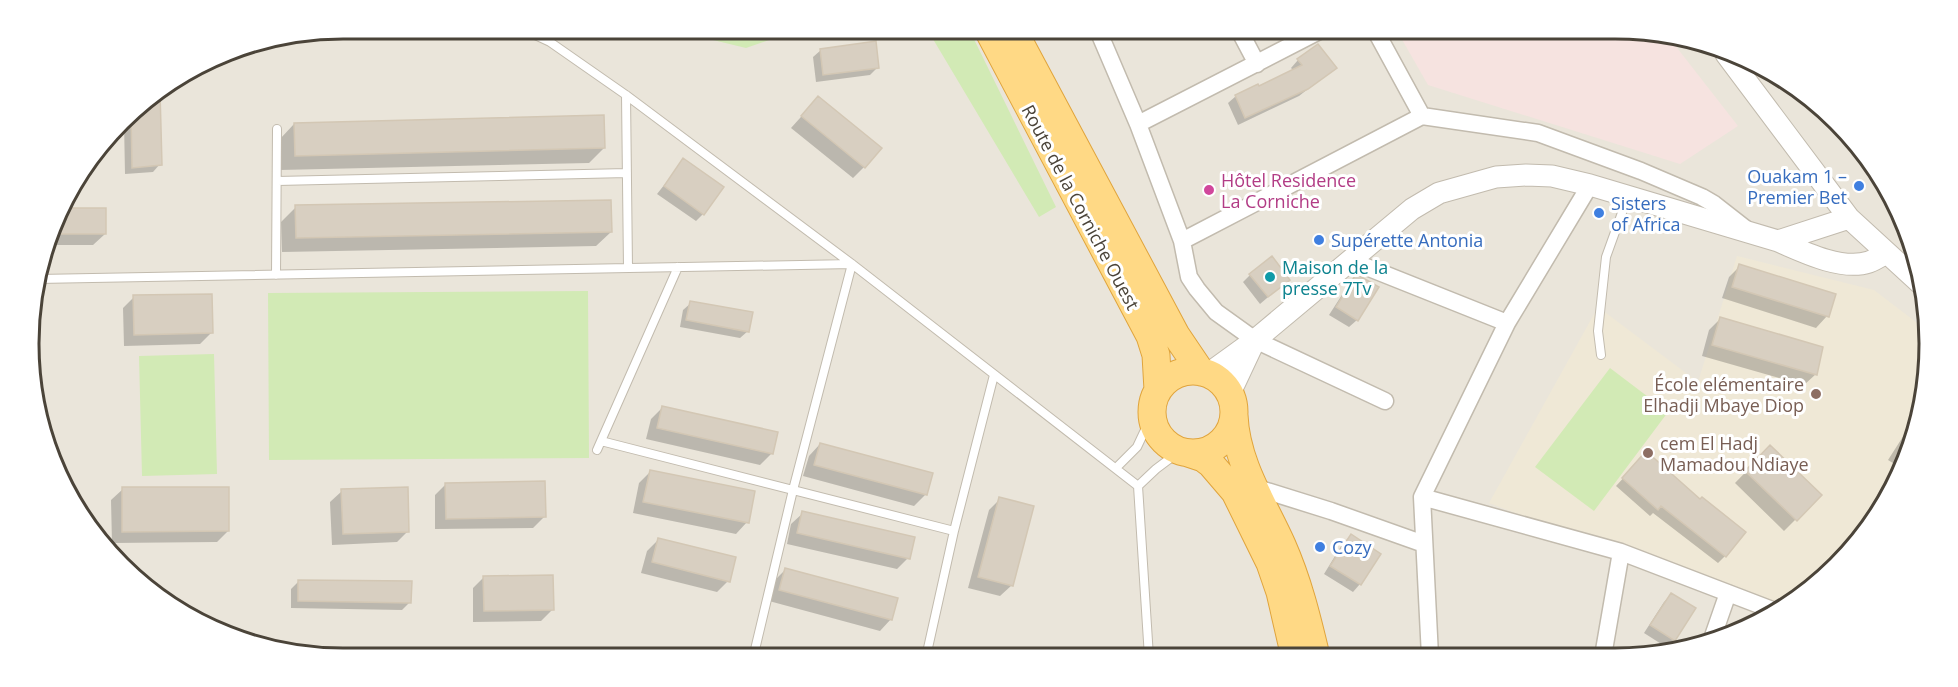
<svg xmlns="http://www.w3.org/2000/svg" width="1958" height="687" viewBox="0 0 1958 687" font-family="'Open Sans',sans-serif">
<style>
.residential{fill:#eae5da}
.education{fill:#efe8d6}
.medical{fill:#f6e3e0}
.green{fill:#d2eab5}
.shadow{fill:#0003}
.building{fill:#d8cfc1;stroke:#d3c7b4;stroke-width:1.5}
.lines{fill:none;stroke-linecap:round;stroke-linejoin:round}
.service-casing{stroke:#c2bbae;stroke-width:10}
.minor-casing{stroke:#c2bbae;stroke-width:19}
.tertiary-casing{stroke:#c2bbae;stroke-width:23}
.trunk-casing{stroke:#e0a43c;stroke-width:29}
.service{stroke:#fff;stroke-width:8}
.minor{stroke:#fff;stroke-width:16}
.tertiary{stroke:#fff;stroke-width:21}
.trunk{stroke:#ffd985;stroke-width:27}
.shop-dot{fill:#3f7fe0;stroke:#fff;stroke-width:2}
.hotel-dot{fill:#d1479c;stroke:#fff;stroke-width:2}
.culture-dot{fill:#0f9aa8;stroke:#fff;stroke-width:2}
.education-dot{fill:#8d6e63;stroke:#fff;stroke-width:2}
.labels{text-anchor:middle;dominant-baseline:central;stroke-width:6;stroke-linejoin:round;paint-order:stroke}
.shop-label{font-size:18px;fill:#366cbe;stroke:#fff;text-anchor:start}
.hotel-label{font-size:18px;fill:#b23c85;stroke:#fff;text-anchor:start}
.street-label{font-size:18px;fill:#4b4439;stroke:#fff}
.culture-label{font-size:18px;fill:#0d838f;stroke:#fff;text-anchor:start}
.education-label{font-size:18px;fill:#785e54;stroke:#fff;text-anchor:end}
.rim{fill:none;stroke:#4b4439;stroke-width:3}
</style>
<rect width="100%" height="100%" fill="#f6f3ec"/>
<path class="residential" d="M344,28H1614L1696,39L1806,93L1887,186L1927,302L1919,425L1887,501L1822,580L1754,626L1656,656L344,658L262,648L168,605L82,519L39,425L31,303L61,204L136,107L223,52Z"/>
<path class="education" d="M1737,256L1874,290L1925,329L1919,425L1887,501L1822,580L1775,612L1489,503L1598,307L1698,382Z"/>
<path class="medical" d="M1614,28L1667,35L1738,126L1680,164L1428,85L1396,29Z"/>
<path class="green" d="M678,29H801L746,48L680,32Z
M927,29H969L1056,207L1039,217Z
M588,291L589,458L269,460L268,293Z
M214,354L217,474L142,476L139,356Z
M1610,368L1668,412L1594,511L1535,467Z"/>
<path class="shadow" d="M821,50L878,67L870,75L816,82L813,57Z
M1298,60L1335,68L1299,96L1238,125L1228,103L1236,96L1258,88L1294,71L1291,68Z
M159,92L160,164L153,172L125,174L124,122L136,107Z
M818,98L864,167L853,178L791,128Z
M294,124L604,148L589,163L280,170V139Z
M684,160L703,214L696,221L657,194Z
M296,207L611,232L596,246L282,252L281,222Z
M59,210H105V234L93,245H49Z
M1740,266L1827,316L1816,328L1722,298L1729,277Z
M1250,275L1288,280L1260,304L1243,282Z
M1357,276V320L1349,327L1329,315L1349,284Z
M134,297L211,333L200,344L124,346L123,308Z
M691,303L748,331L740,338L680,327L683,310Z
M1720,319L1816,374L1804,385L1702,356L1709,330Z
M662,408L772,453L760,465L646,439L651,419Z
M1920,410L1919,425L1901,468L1888,460Z
M820,444L926,494L914,506L803,476L809,456Z
M1770,447L1820,495L1784,531L1735,483Z
M1639,461L1700,501L1725,556L1718,563L1653,513L1650,516L1616,486Z
M650,472L747,522L736,534L633,513L639,483Z
M446,484L544,517L533,528L435,529V495Z
M123,489L228,531L217,542L112,543L111,500Z
M342,491L408,531L397,542L332,545L330,502Z
M1000,499L1012,585L1000,596L968,588L989,510Z
M803,513L908,558L897,569L787,544L791,524Z
M1351,536L1360,584L1353,592L1324,574L1343,543Z
M658,540L728,581L717,592L641,573L647,551Z
M786,569L891,619L880,631L769,601L775,580Z
M484,577L552,610L541,621L473,622V588Z
M298,582L410,602L402,610L291,608V589Z
M1671,595L1674,640L1666,647L1644,633L1664,602Z"/>
<path class="building" d="M876,41L879,68L823,75L820,49Z
M1318,44L1337,68L1308,89L1245,118L1235,95L1258,84L1259,86L1302,65L1297,59Z
M160,91L162,165L132,168L131,113L136,107Z
M818,96L882,148L865,168L801,116Z
M604,115L605,148L295,156L294,123Z
M683,158L724,187L704,215L664,186Z
M611,200L612,232L296,238L295,205Z
M60,208H106V234H52Z
M1272,256L1290,280L1268,297L1249,274Z
M1739,264L1836,294L1829,317L1732,287Z
M1356,274L1379,287L1358,321L1336,307Z
M212,294L213,333L134,335L133,295Z
M690,301L753,312L749,332L686,320Z
M1720,317L1823,347L1817,375L1712,345Z
M662,406L778,432L773,454L657,428Z
M820,443L933,473L927,495L814,465Z
M1770,445L1822,495L1797,521L1745,471Z
M1646,451L1700,499L1702,497L1746,532L1726,557L1661,506L1658,510L1622,478Z
M650,470L755,491L749,523L643,502Z
M545,481L546,517L446,519L445,483Z
M122,487H229V531L122,532Z
M408,487L409,532L343,534L341,489Z
M999,497L1034,506L1013,586L978,577Z
M802,511L915,537L910,559L797,533Z
M1351,534L1381,554L1361,585L1330,566Z
M658,538L736,557L730,582L652,562Z
M785,568L898,598L892,620L779,590Z
M553,575L554,610L484,611L483,576Z
M298,580L412,581L411,603L298,601Z
M1671,593L1696,608L1675,641L1650,625Z"/>
<g class="lines">
<g class="service-casing">
<path id="service" d="M520,28L550,42L626,95L852,264L1138,486L1149,657
M626,95L628,268
M277,181L627,173
M276,275L277,129
M38,279L852,264
M1601,355L1598,331L1606,257L1628,196
M601,441L954,531
M597,450L678,267
M1116,468L1137,447L1145,430L1152,405
M1138,486L1156,469L1180,451
M926,657L954,531L994,375
M753,658L793,490L852,264"/>
</g>
<g class="minor-casing">
<path id="minor" d="M1097,28L1138,124L1182,241L1189,277L1197,289L1216,312L1255,340L1385,401
M1238,28L1257,64
M1374,28L1422,116
M1138,124L1325,28
M1182,241L1422,116L1538,133L1641,171L1702,197L1714,204L1746,229
M1349,260L1507,323
M1254,487L1331,511L1424,544
M1422,497L1621,552L1775,611
M1712,639L1728,593
M1430,656L1422,497L1507,323L1590,185
M1603,656L1621,552"/>
</g>
<g class="tertiary-casing">
<path id="tertiary" d="M1726,54L1849,218L1921,284
M1778,241L1849,218
M1208,374L1255,340L1412,209L1439,193L1496,177L1526,175L1552,176L1590,185L1778,241C1803,252 1842,271 1869,262C1875,260 1881,256 1886,253
M1230,393L1253,344"/>
</g>
<g class="trunk-casing">
<path id="trunk" d="M987,28L1150,336L1156,355L1158,390
M1012,28L1176,335L1201,372
M1152 412a41 41 0 1 1 82 0a41 41 0 1 1-82 0Z
M1234,415C1236,463 1263,503 1282,545C1298,581 1307,618 1316,656
M1188,453L1203,458L1211,464L1235,492L1270,563L1280,592L1295,657"/>
</g>
<use href="#service" class="service"/>
<use href="#minor" class="minor"/>
<use href="#tertiary" class="tertiary"/>
<use href="#trunk" class="trunk"/>
</g>
<g class="shop-dot">
<circle cx="1859" cy="186" r="6"/>
<circle cx="1599" cy="213" r="6"/>
<circle cx="1319" cy="240" r="6"/>
<circle cx="1320" cy="547" r="6"/>
</g>
<circle class="hotel-dot" cx="1209" cy="190" r="6"/>
<circle class="culture-dot" cx="1270" cy="277" r="6"/>
<g class="education-dot">
<circle cx="1816" cy="394" r="6"/>
<circle cx="1648" cy="453" r="6"/>
</g>
<g class="labels">
<g class="shop-label">
<text x="1847" y="176" text-anchor="end">Ouakam 1 –<tspan x="1847" dy="21">Premier Bet</tspan></text>
<text x="1611" y="203">Sisters<tspan x="1611" dy="21">of Africa</tspan></text>
<text x="1331" y="240">Supérette Antonia</text>
<text x="1332" y="547">Cozy</text>
</g>
<g class="hotel-label">
<text x="1221" y="180">Hôtel Residence<tspan x="1221" dy="21">La Corniche</tspan></text>
</g>
<g class="street-label">
<text transform="translate(1081 207) rotate(62)">Route de la Corniche Ouest</text>
</g>
<g class="culture-label">
<text x="1282" y="267">Maison de la<tspan x="1282" dy="21">presse 7Tv</tspan></text>
</g>
<g class="education-label">
<text x="1804" y="384">École elémentaire<tspan x="1804" dy="21">Elhadji Mbaye Diop</tspan></text>
<text x="1660" y="443" text-anchor="start">cem El Hadj<tspan x="1660" dy="21">Mamadou Ndiaye</tspan></text>
</g>
</g>
<path d="M0 0H1958V687H0ZM343 39H1615A304 304 0 0 1 1919 343V344A304 304 0 0 1 1615 648H343A304 304 0 0 1 39 344V343A304 304 0 0 1 343 39Z" fill="#fff" fill-rule="evenodd"/>
<path class="rim" d="M343 39H1615A304 304 0 0 1 1919 343V344A304 304 0 0 1 1615 648H343A304 304 0 0 1 39 344V343A304 304 0 0 1 343 39Z"/>
</svg>
